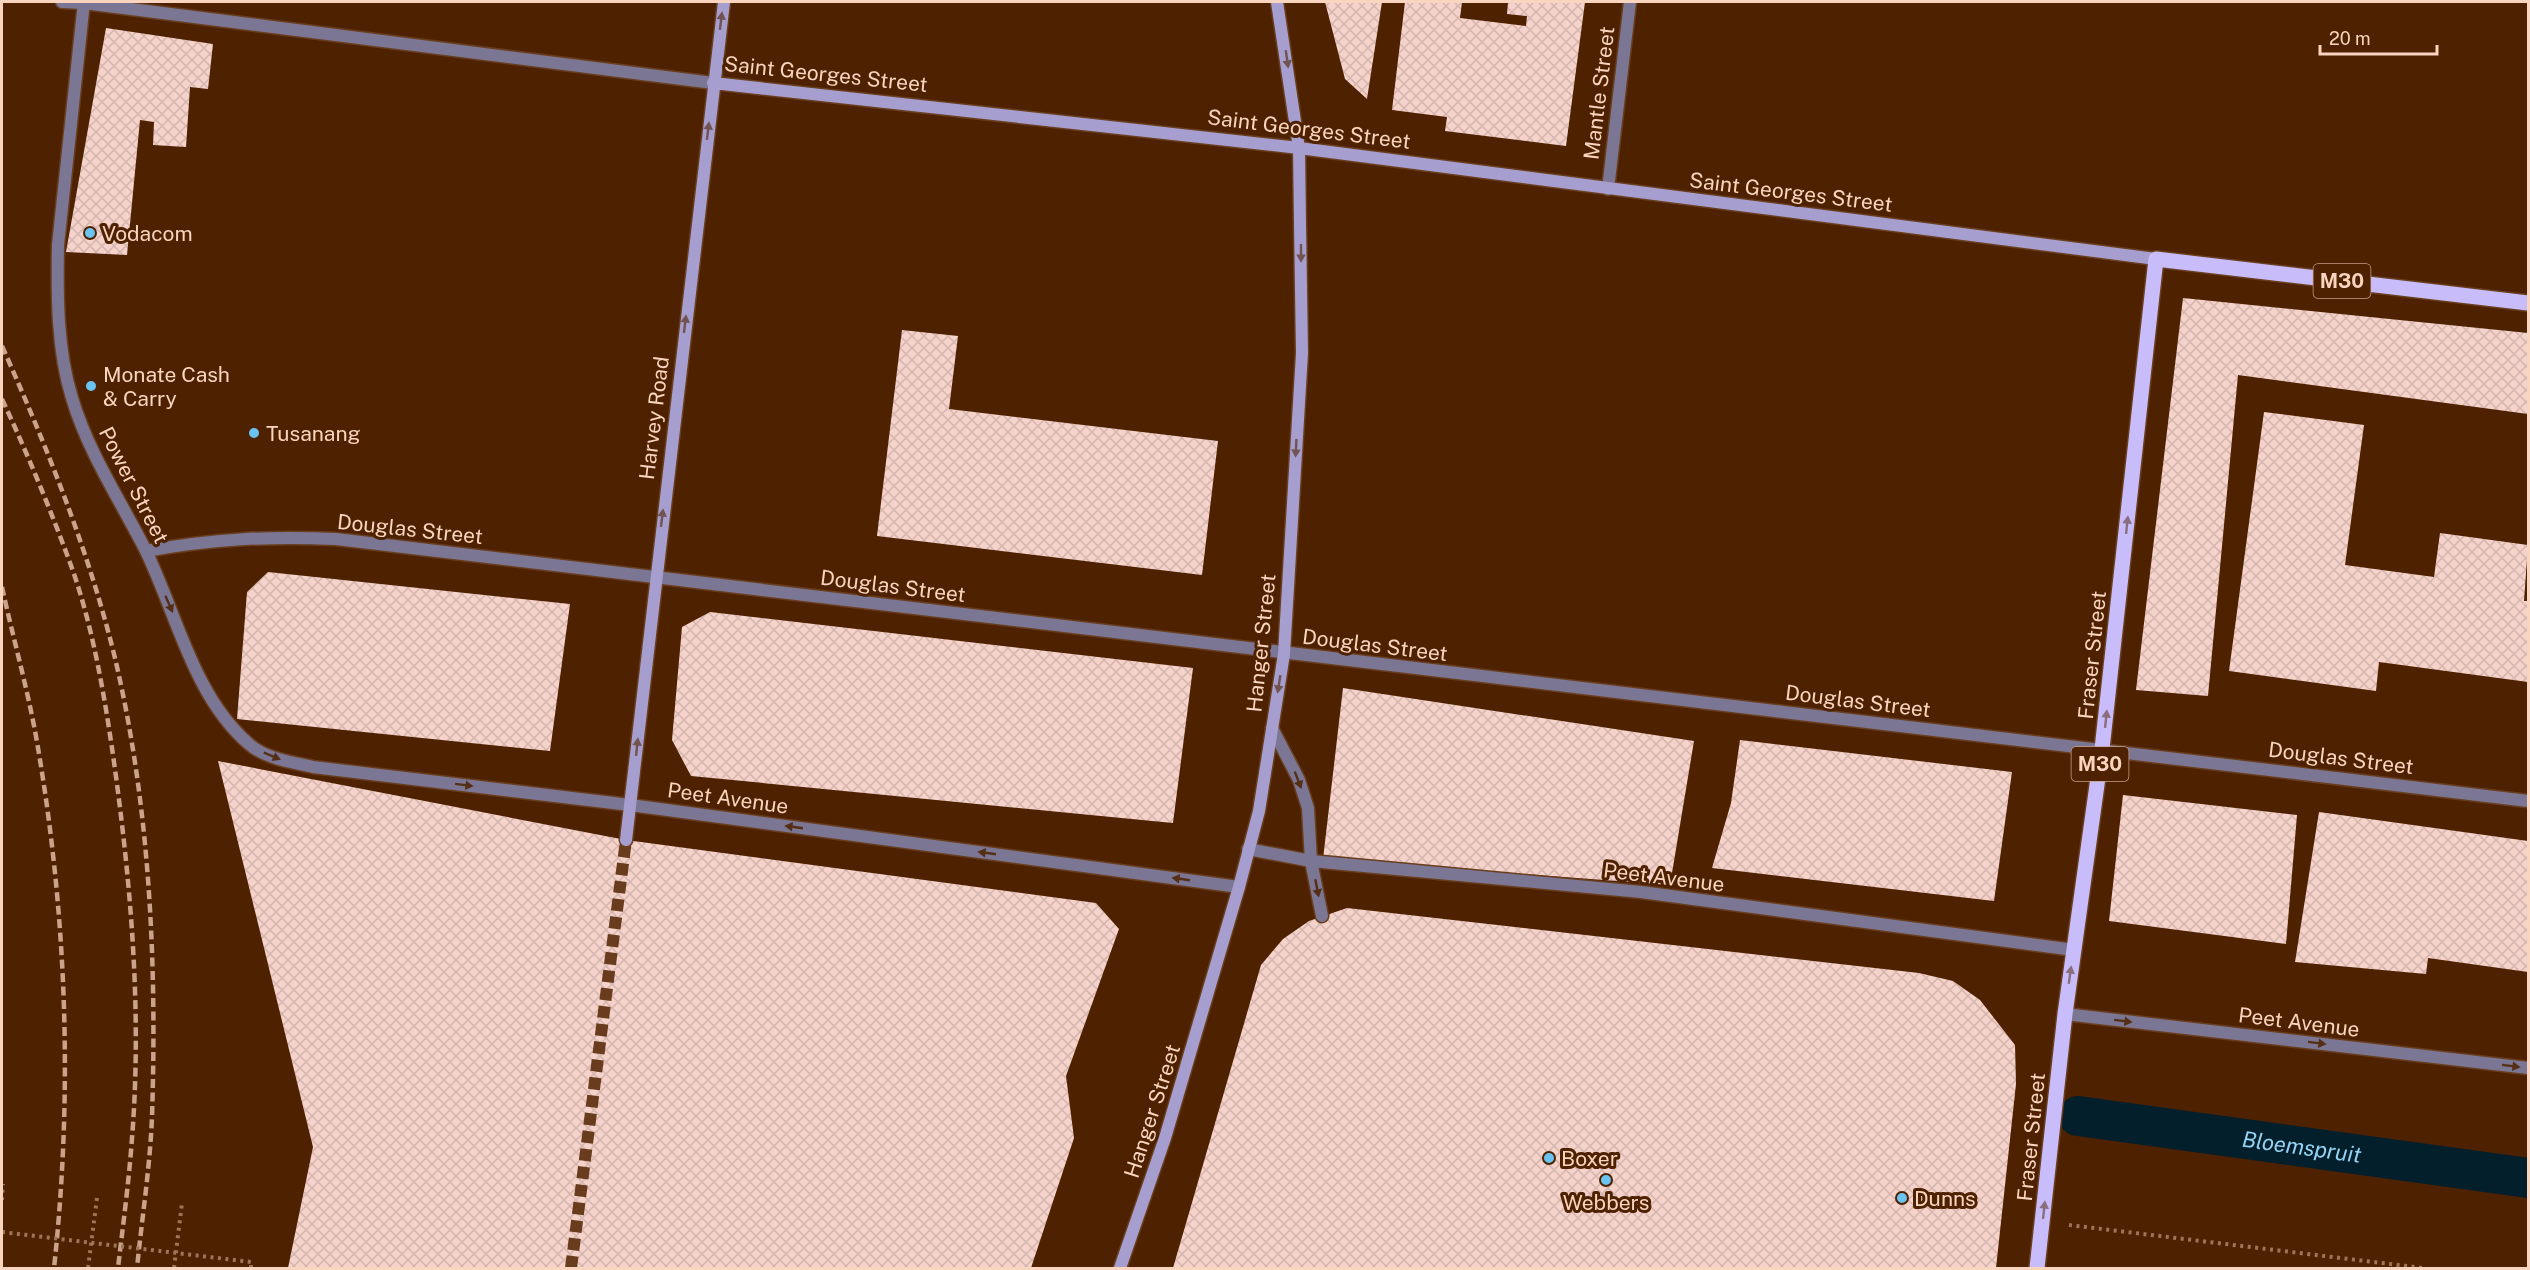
<svg xmlns="http://www.w3.org/2000/svg" width="2530" height="1270" viewBox="0 0 2530 1270" font-family="'Public Sans',sans-serif">
<style>
.lines{fill:none;stroke-linecap:round;stroke-linejoin:round}
.canal{stroke:#041f2c;stroke-width:40}
.building{fill:url(#building-cross-hatch)}
.secondary-tunnel{stroke:#683c1d;stroke-width:12;stroke-dasharray:12 6;stroke-linecap:butt}
.lane-casing{stroke:#693e1f;stroke-width:15}
.street-casing{stroke:#693e1f;stroke-width:15}
.secondary-casing{stroke:#693e1f;stroke-width:15}
.primary-casing{stroke:#693e1f;stroke-width:18}
.path{stroke:#9e755a;stroke-width:4;stroke-dasharray:3 4.5;stroke-linecap:butt}
.lane{stroke:#7b7694;stroke-width:12}
.street{stroke:#7b7694;stroke-width:12}
.secondary{stroke:#a69ece;stroke-width:12}
.primary{stroke:#c8bcfa;stroke-width:15}
.rail{stroke:#caa38a;stroke-width:4.5;stroke-dasharray:9 4.5;stroke-linecap:butt}
.path-bridge{stroke:#9e755a;stroke-width:4;stroke-dasharray:3 4.5;stroke-linecap:butt}
.oneway{fill:#715352}
.oneway2{fill:#8b6e7d}
.oneway3{fill:#552e16}
.poi-dot{fill:#6ac3f1;stroke:#4e2100;stroke-width:2}
.labels{text-anchor:middle;dominant-baseline:central;stroke-width:6;stroke-linejoin:round;paint-order:stroke}
.shield{fill:#4e2100;stroke:#c69f86;stroke-width:1.5}
.shield-label{font-size:20px;font-weight:bold;fill:#f9d5bf}
.street-label{font-size:21px;fill:#f9d5bf;stroke:#4e2100}
.poi-label{font-size:21px;fill:#f9d5bf;stroke:#4e2100;text-anchor:start}
.water-label{font-size:22px;font-style:italic;fill:#94d3f4;stroke:#4e2100}
</style>
<defs>
<pattern id="building-cross-hatch" width="8" height="8" patternUnits="userSpaceOnUse" patternTransform="scale(1.5)"><rect width="8" height="8" fill="#f5d2ca"/><path d="M0 0l8 8M0 8l8-8" fill="none" stroke="#d3b5ad"/></pattern>
</defs>
<rect width="100%" height="100%" fill="#4e2100"/>
<g class="lines">
<path class="canal" id="s1" d="M2078,1116L2528,1178"/>
</g>
<path class="building" d="M1325,2H1382L1367,99L1345,79Z
M1405,2H1462L1460,18L1526,26L1527,16L1507,14L1508,2H1585L1566,146L1445,131L1447,117L1392,110Z
M106,28L213,44L208,89L190,87L186,147L153,145L154,122L140,120L127,255L66,252Z
M2183,298L2528,333V414L2238,375L2208,696L2136,690Z
M902,330L958,336L949,409L1218,441L1202,575L877,536Z
M2264,412L2364,425L2345,565L2434,577L2440,533L2528,545L2524,601H2528V682L2379,662L2376,691L2229,671Z
M268,572L570,604L550,751L237,719L247,592Z
M710,612L1193,668L1173,823L691,776L672,740L682,627Z
M1343,688L1694,741L1670,885L1323,859Z
M1740,740L2012,772L1994,901L1712,868L1731,803Z
M218,761L626,840L1096,903L1119,929L1066,1076L1074,1138L1031,1268H288L313,1147Z
M2123,795L2297,815L2286,944L2109,921Z
M2319,812L2528,841V972L2428,958L2426,974L2295,962Z
M1347,908L1919,973L1953,981L1980,1000L2015,1045L2016,1084L1996,1268H1173L1261,965L1283,939L1309,921Z"/>
<g class="lines">
<path class="secondary-tunnel" d="M571,1268L626,840"/>
<g class="lane-casing">
<path id="lane" d="M62,2L84,3
M1272,728L1299,780L1308,808L1311,861L1322,916"/>
</g>
<g class="street-casing">
<path id="street" d="M84,2L58,245C57,295 57,350 72,398C88,452 120,500 145,549C177,614 193,696 249,744C266,759 292,762 313,767L630,805L1239,887
M84,3L713,83
M1608,189L1630,2
M146,551C213,539 268,536 336,539L2528,801
M1248,849L1311,861L1641,892L2074,950
M2065,1014L2528,1068"/>
</g>
<g class="secondary-casing">
<path id="secondary" d="M713,83L1299,148L2156,259
M626,840L724,2
M1120,1268L1165,1138L1239,887L1259,811L1284,654L1302,353L1300,224L1299,148L1277,2"/>
</g>
<g class="primary-casing">
<path id="primary" d="M2037,1268L2065,1014L2102,749L2156,259L2528,303"/>
</g>
<path class="path" d="M2,1200L3,1184
M2069,1225L2423,1268
M88,1268L97,1198
M174,1268L182,1203
M251,1268V1262"/>
<use href="#lane" class="lane"/>
<use href="#street" class="street"/>
<use href="#secondary" class="secondary"/>
<use href="#primary" class="primary"/>
<path class="rail" d="M2,346C46,445 88,549 114,654C150,804 157,964 152,1117C150,1167 142,1218 137,1268
M2,399C28,455 52,513 73,571C94,632 105,699 114,762C131,885 142,1013 132,1138C129,1181 123,1225 118,1268
M2,587C13,638 28,690 37,742C67,916 73,1093 54,1268"/>
<path class="path-bridge" d="M2,1232L251,1262"/>
</g>
<defs><path id="oneway-solid" d="M-6-.8H1V-3.2L6.5 0L1 3.2V.8H-6Z" transform="scale(1.5)"/></defs>
<g class="oneway">
<use href="#oneway-solid" transform="translate(721 21) rotate(-83)"/>
<use href="#oneway-solid" transform="translate(1287 59) rotate(82)"/>
<use href="#oneway-solid" transform="translate(708 131) rotate(-83)"/>
<use href="#oneway-solid" transform="translate(1301 253) rotate(90)"/>
<use href="#oneway-solid" transform="translate(685 324) rotate(-83)"/>
<use href="#oneway-solid" transform="translate(1296 448) rotate(93)"/>
<use href="#oneway-solid" transform="translate(662 518) rotate(-83)"/>
<use href="#oneway-solid" transform="translate(1279 684) rotate(99)"/>
<use href="#oneway-solid" transform="translate(637 747) rotate(-84)"/>
</g>
<g class="oneway2">
<use href="#oneway-solid" transform="translate(2127 525) rotate(-84)"/>
<use href="#oneway-solid" transform="translate(2106 719) rotate(-84)"/>
<use href="#oneway-solid" transform="translate(2070 975) rotate(-82)"/>
<use href="#oneway-solid" transform="translate(2044 1210) rotate(-84)"/>
</g>
<g class="oneway3">
<use href="#oneway-solid" transform="translate(169 604) rotate(66)"/>
<use href="#oneway-solid" transform="translate(272 756) rotate(23)"/>
<use href="#oneway-solid" transform="translate(1298 780) rotate(69)"/>
<use href="#oneway-solid" transform="translate(464 785) rotate(7)"/>
<use href="#oneway-solid" transform="translate(794 827) rotate(-172)"/>
<use href="#oneway-solid" transform="translate(987 853) rotate(-172)"/>
<use href="#oneway-solid" transform="translate(1181 879) rotate(-172)"/>
<use href="#oneway-solid" transform="translate(1317 888) rotate(79)"/>
<use href="#oneway-solid" transform="translate(2123 1021) rotate(7)"/>
<use href="#oneway-solid" transform="translate(2317 1043) rotate(7)"/>
<use href="#oneway-solid" transform="translate(2511 1066) rotate(7)"/>
</g>
<g class="poi-dot">
<circle cx="90" cy="233" r="6"/>
<circle cx="91" cy="386" r="6"/>
<circle cx="254" cy="433" r="6"/>
<circle cx="1549" cy="1158" r="6"/>
<circle cx="1606" cy="1180" r="6"/>
<circle cx="1902" cy="1198" r="6"/>
</g>
<g class="labels">
<g class="shield">
<rect x="2313.5" y="264" width="57" height="34" rx="4.5"/>
<rect x="2071.5" y="747" width="57" height="34" rx="4.5"/>
</g>
<g class="shield-label">
<text x="2342" y="281">M30</text>
<text x="2100" y="764">M30</text>
</g>
<g class="street-label">
<text transform="translate(826 74) rotate(6)">Saint Georges Street</text>
<text transform="translate(1599 93) rotate(-83)">Mantle Street</text>
<text transform="translate(1309 129) rotate(7)">Saint Georges Street</text>
<text transform="translate(1791 192) rotate(7)">Saint Georges Street</text>
<text transform="translate(654 418) rotate(-83)">Harvey Road</text>
<text transform="translate(134 485) rotate(63)">Power Street</text>
<text transform="translate(410 529) rotate(6)">Douglas Street</text>
<text transform="translate(893 586) rotate(7)">Douglas Street</text>
<text transform="translate(1261 643) rotate(-84)">Hanger Street</text>
<text transform="translate(1375 645) rotate(7)">Douglas Street</text>
<text transform="translate(2092 655) rotate(-84)">Fraser Street</text>
<text transform="translate(1858 701) rotate(7)">Douglas Street</text>
<text transform="translate(2341 758) rotate(7)">Douglas Street</text>
<text transform="translate(728 798) rotate(8)">Peet Avenue</text>
<text transform="translate(1664 877) rotate(7)">Peet Avenue</text>
<text transform="translate(2299 1022) rotate(7)">Peet Avenue</text>
<text transform="translate(1152 1111) rotate(-72)">Hanger Street</text>
<text transform="translate(2031 1137) rotate(-84)">Fraser Street</text>
</g>
<g class="poi-label">
<text x="102" y="233">Vodacom</text>
<text x="103" y="374">Monate Cash<tspan x="103" dy="24">&amp; Carry</tspan></text>
<text x="266" y="433">Tusanang</text>
<text x="1561" y="1158">Boxer</text>
<text x="1914" y="1198">Dunns</text>
<text x="1606" y="1202" text-anchor="middle">Webbers</text>
</g>
<g class="water-label">
<text stroke="none"><textPath href="#s1" startOffset="226">Bloemspruit</textPath></text>
</g>
</g>
<rect width="2530" height="1270" fill="none" stroke="#f9d5bf" stroke-width="6"/>
<path d="M2320 45v9h117v-9" fill="none" stroke="#f9d5bf" stroke-width="3"/>
<text x="2329" y="45" font-size="18" fill="#f9d5bf" stroke="#4e2100" stroke-width="4.5" paint-order="stroke">20 m</text>
</svg>
